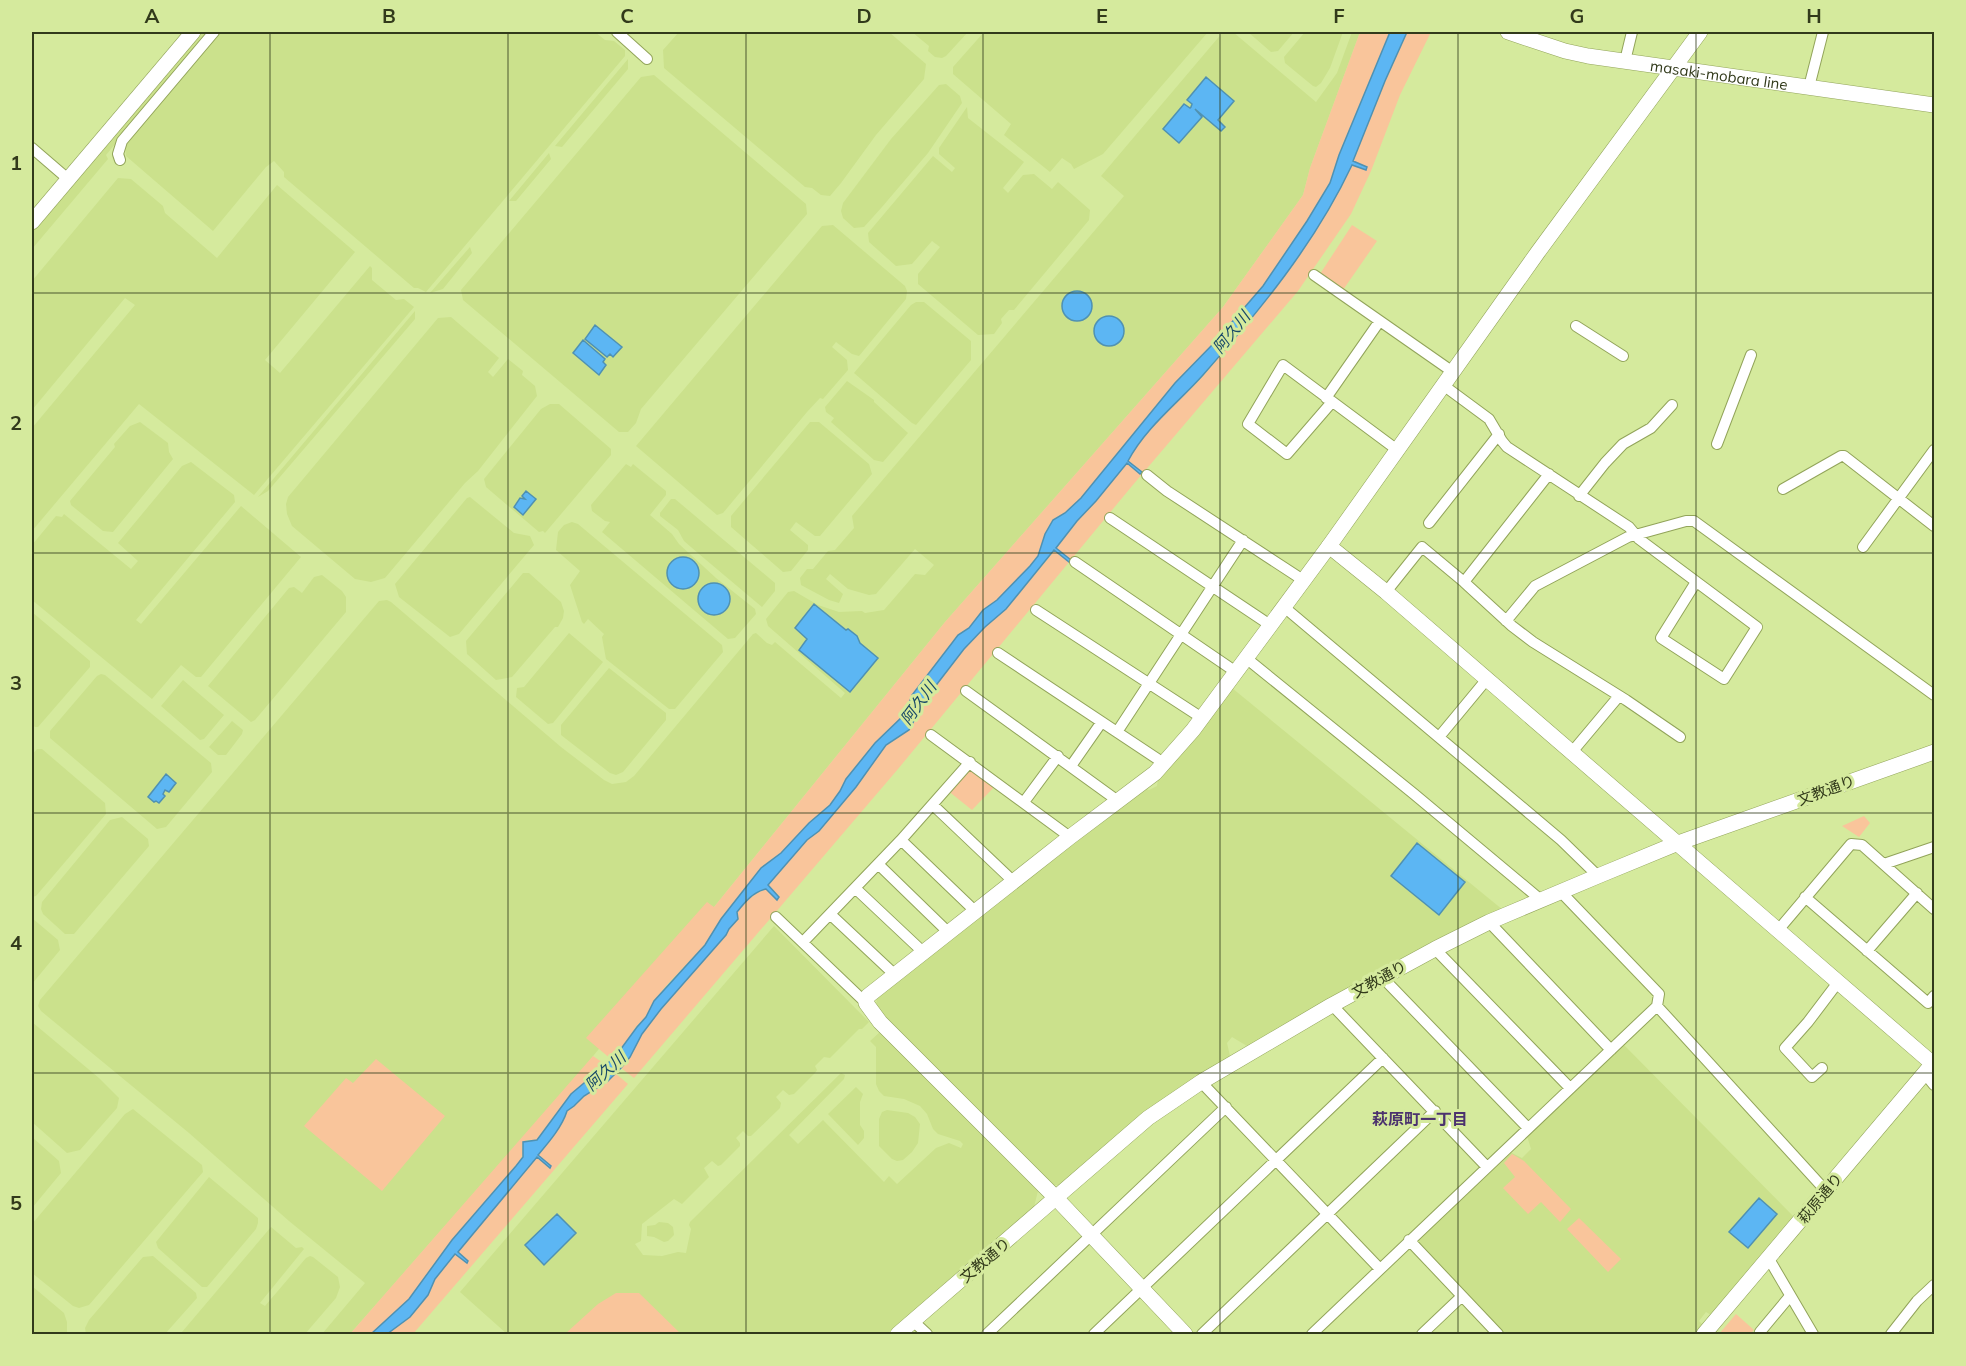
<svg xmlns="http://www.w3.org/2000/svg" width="1966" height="1366" viewBox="0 0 1966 1366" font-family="Mulish,'Noto Sans JP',sans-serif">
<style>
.built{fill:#cbe18c}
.green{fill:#f9c59b}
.water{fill:#5cb6f3;stroke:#4f91b2;stroke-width:1.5}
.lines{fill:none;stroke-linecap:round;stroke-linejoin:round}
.street-casing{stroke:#92a45a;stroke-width:12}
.secondary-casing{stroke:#92a45a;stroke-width:16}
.street{stroke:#fff;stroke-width:10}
.secondary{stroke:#fff;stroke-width:15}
.grid{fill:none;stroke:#323a1b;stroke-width:1.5;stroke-opacity:0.55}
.labels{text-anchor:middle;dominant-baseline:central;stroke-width:6;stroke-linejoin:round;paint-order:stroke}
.street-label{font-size:15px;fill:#323a1b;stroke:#d5ea9d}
.water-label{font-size:16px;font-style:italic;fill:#184968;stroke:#d5ea9d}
.neighbourhood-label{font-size:16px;font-weight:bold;fill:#4b326e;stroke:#d5ea9d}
.neatline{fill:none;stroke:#323a1b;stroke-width:2}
.grid-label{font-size:20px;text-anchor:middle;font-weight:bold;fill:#323a1b}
</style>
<rect width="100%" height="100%" fill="#d5ea9d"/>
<path class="built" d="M200,32H207L120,135V138L106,155L108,159L32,249V230Z
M218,32H595L605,40L614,41L625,50V56L426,292L418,288H414L284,177V172L274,161L266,167L213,231L126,156L125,143Z
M679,32H889L926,64L924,79L876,135L841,183L830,196L821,195L812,188L805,187L664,68L663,50Z
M912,32H968L946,56L942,58L935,57L928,51L929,46Z
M984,32H1208L1103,154L1074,169L1071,164L1062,158L1050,172L1004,135L1011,124L953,74V67Z
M1223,32H1233L1316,102L1337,73L1352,32H1360L1310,168L1303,195L1223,307L945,622L581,1071L350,1334H322L365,1283L289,1221L189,1133L41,1011L38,1006L40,1000L379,601L387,600L391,602L561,747L604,780L612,784L626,782L634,776L753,634L756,633L767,643L772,645L775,642L841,698L845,693L768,626L766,619L788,592L794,591L818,605L839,612L862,611L865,613L884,610L915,574L925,575L934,565L915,549L876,594L869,595L848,589L830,574L826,579L843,594L839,603L829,600L801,585L800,578L807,569H813L828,551L835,550L854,528L852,516L1124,196L1101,176Z
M1248,32H1294L1278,51L1271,52Z
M1305,32H1343L1330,68L1321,83L1316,87L1313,86L1285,63L1284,57Z
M628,59V69L562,147L555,146Z
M654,75L806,204L807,214L641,409L636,423L628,432H619L463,300L461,290L641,77Z
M946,84L960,96L962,103L928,153L882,207L864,227L854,228L843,218L841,211L843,203L891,139L939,85Z
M967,107L968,118L1024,162L1003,188L1008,193L1023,175L1034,174L1052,189L1058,182L1090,210L1089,220L1014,310H1009L1001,319L1002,323L994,334L978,335L918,284V274L940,247L932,241L912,264L896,266L869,242L868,233L933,156L952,172L955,168L939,154V148Z
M549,153L551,159L516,201H509Z
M118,178L131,179L163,206L165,213L217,258L277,185L355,252L265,360L280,373L370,266L372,268V280L396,300L404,299L414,307L254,495L139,404L32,531V428L135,305L125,298L32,410V281Z
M833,225L905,286L907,291L906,299L859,356L852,354L836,342L832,347L847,360L848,370L823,399L820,398L807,412L723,513L717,515L636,446L822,226Z
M470,247L472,253L443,289L430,293Z
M916,302H924L971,341V360L916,425L912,423L854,373L911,305Z
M415,311V319L268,491L258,497Z
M451,317L499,358L488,372L493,377L508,359L523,371L522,375L535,386L537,396L478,471L465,483L385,578L371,582L355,579L292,526L287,514L286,504L288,497L438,318Z
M847,381L874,400V402L908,433L883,462L874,460L831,422L834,418L826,412L825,407Z
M550,404H559L611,449V455L545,533L543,531L539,532L486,487L484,479L541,409Z
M140,422L168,443L169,452L173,459L113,532L103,531L71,505L70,501L115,447L114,444L130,426Z
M810,422H819L869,464L872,474L820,536H815L796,522L790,530L808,545V550L791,571L783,572L731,527V516Z
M191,462L234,495L235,502L136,620L141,624L241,506L301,557L201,677H196L181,665L152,699L32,600V545L56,516L62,517L64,514L131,569L138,561L118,543L182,466Z
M626,464L631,467L633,464L666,491V495L650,515L672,534L679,544L716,578L755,609L756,614L735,638L728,639L602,532L610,522L605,521L592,511L591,505Z
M470,497L514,533L530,536L534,545L459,634L450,637L399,597L395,584L467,498Z
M671,499H675L775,583V591L762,607L699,554L684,541L678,530L660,516V513Z
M572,522L578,524L722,645L723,652L675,709H669L606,659L602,637L604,634L588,619L584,624L582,622L570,585L580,571L556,550L558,532L564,525Z
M523,573H529L561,602L564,611L563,618L558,627H555L512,677L496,680L467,654L466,641Z
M322,575L342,591L346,597V612L255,720L251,722L208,686L289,588L294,587L302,593L314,577Z
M32,612L90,661V667L38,727H35L32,724Z
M569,633L603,662L553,723L548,724L516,697L517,688L524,687Z
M609,668L666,713V720L623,772L616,775L610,773L561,735V725Z
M101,674L105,675L211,763L212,772L166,827L157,829L50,738V731L97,676Z
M183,680L224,715L204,739L200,740L161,706Z
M1232,688L1503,910L1435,940L1342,991L1247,1046L1232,1037L1227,1043L1230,1056L1155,1105L1059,1185H1054L876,1008L877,995L1146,789L1149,790L1157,786L1158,779L1179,757Z
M232,721L243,730L242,734L226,755H218L209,747Z
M37,749H42L105,803L106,814L36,896L32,897V755Z
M122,817L148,839L149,846L74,934H65L43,914L41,909L42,902L110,820Z
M32,918L58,940L60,950L32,984Z
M774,926L869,1022L862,1029H859L830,1058L824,1057L815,1066L817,1070L815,1073L794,1094L789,1095L783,1090L776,1097L781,1103L780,1108L751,1136H748L743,1131L736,1138L740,1143V1146L721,1165L718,1166L712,1161L704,1168L709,1177L682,1204L674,1199L642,1224L641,1241L635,1244L643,1255L662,1256L678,1252L686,1253L691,1229L689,1225L690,1222L841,1073L845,1075L844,1079L789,1135L798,1144L823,1120L884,1182L889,1176L897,1184L936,1148L949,1143L961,1148L963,1144L960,1141L938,1134L933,1129L927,1114L920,1106L904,1099L884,1096L879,1091L876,1084V1047L870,1041L880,1032L1038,1191L1033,1211L887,1334H507L460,1292Z
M32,1022L99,1078L119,1098L117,1108L80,1150L67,1153L32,1122Z
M1623,1044L1794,1217L1711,1315L1706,1312L1699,1321L1703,1325L1696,1334H1502L1418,1246L1417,1239L1510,1152L1522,1158L1531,1149L1527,1136Z
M856,1087L863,1094L860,1102V1125L864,1131V1138L858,1145L828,1114Z
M133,1109L202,1165L203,1172L89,1305L79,1308L73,1306L32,1273V1224L125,1114Z
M887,1110L908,1113L915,1117L920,1124L918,1143L912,1152L903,1160L897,1161L892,1159L879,1146V1119L882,1112Z
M32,1137L59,1161L61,1173L32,1208Z
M209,1177L258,1218V1223L256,1229L207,1287H202L158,1248L156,1242Z
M659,1222L668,1223L673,1227L674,1235L668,1241L664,1242L654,1237L647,1236V1226L655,1225Z
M271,1227L296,1248L302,1247L304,1249L260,1303L265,1306L306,1258L310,1256L313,1257L338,1277L340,1287L336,1298L305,1334H182V1332Z
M153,1256L196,1293L197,1298L165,1334H86L85,1328L89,1320L143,1257Z
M32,1286L64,1313L67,1322V1334H32Z"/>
<path class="green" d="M1360,32H1390L1339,155L1330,183L1307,221L1263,286L1213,344L1175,383L1081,498L1065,513L1053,520L1045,534L1039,556L1030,566L997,600L983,610L969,628L958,635L952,643L912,695L908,708L901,719L875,743L830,805L809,823L781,853L761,868L721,919L705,945L667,985L654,1001L646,1017L636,1027L629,1039L612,1060L586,1038L707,902L714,907L945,622L1223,307L1303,195L1310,168Z
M1407,32H1431L1400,95L1371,171L1351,214L1298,291L1132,486L898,769L634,1078L621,1068L630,1057L642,1034L661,1009L726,935L729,929L738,919L737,912C745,902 753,893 766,889L776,899L779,896L768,885L807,840L819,831L856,787L886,745L909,730L927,697L964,649L985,627L1006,609L1055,550L1069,562L1070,561L1056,548L1077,521L1096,501L1127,463L1140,474L1142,473L1128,461C1146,427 1178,404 1203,376C1260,310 1315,244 1352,164L1366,170L1367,167L1353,161L1385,81Z
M1352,225L1377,241L1343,290L1320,274Z
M973,763L998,783L972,810L947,790Z
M1864,816L1870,823L1859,837L1842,826Z
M593,1056L606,1065L566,1100L551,1122L537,1140H527L522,1145L523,1154L520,1161L452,1240L409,1299L371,1334H350Z
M376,1059L445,1116L382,1191L304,1126L346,1078L353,1083Z
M615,1073L628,1084L413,1334H387L410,1317L428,1295L435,1279L456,1253L467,1262L468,1261L457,1252L537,1157L550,1168L551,1166L538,1155C549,1142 562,1127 567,1111C574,1106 579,1100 586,1094C596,1087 607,1083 615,1073Z
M1512,1154L1524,1161L1571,1209L1560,1222L1541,1202L1528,1214L1503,1188L1515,1177L1504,1163Z
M1579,1218L1621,1259L1608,1272L1567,1229Z
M616,1293H639L681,1334H565L598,1304Z
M1736,1314L1754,1330L1750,1334H1719Z"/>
<path class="water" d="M1390,32H1407L1385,81L1353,161L1367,167L1366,170L1352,165C1315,244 1260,310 1203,375C1178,403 1146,427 1128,461L1142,472L1140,474L1127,463L1096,501L1077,521L1056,548L1071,560L1069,562L1054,550L1006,609L985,627L964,649L927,697L909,730L886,745L856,787L819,831L807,840L768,885L779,897L777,900L766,889C753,892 745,902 737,912L738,919L729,929L726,935L661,1009L642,1034L630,1057L621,1068L608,1081L584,1096L574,1106L567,1111C562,1127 549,1142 538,1155L551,1166L550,1168L537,1157L458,1252L468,1261L467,1263L455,1254L435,1279L428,1295L410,1317L387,1334H371L409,1299L452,1240L516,1166L523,1157V1142L537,1140L571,1094L615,1057L637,1027L646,1017L654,1001L705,945L721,919L761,868L781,853L809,823L830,805L840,791L846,779L875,743L905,714L912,695L952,643L958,635L969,628L983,610L997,600L1030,566L1038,556L1045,534L1053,520L1065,513L1081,498L1175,383L1213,344L1263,286L1307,221L1330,183L1339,155Z
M1206,77L1234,101L1218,120L1225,127L1221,131L1195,109L1202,117L1179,143L1163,129L1184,104L1190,108L1191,107L1192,104L1187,100Z
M1062 306a15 15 0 1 1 30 0a15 15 0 1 1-30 0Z
M1094 331a15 15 0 1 1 30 0a15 15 0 1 1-30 0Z
M595,325L622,347L613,357L610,354L607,357L585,339Z
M583,340L605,359L603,362L606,365L599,375L573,353Z
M526,491L536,499L523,515L514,507L520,498L525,499L522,496Z
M667 573a16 16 0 1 1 32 0a16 16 0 1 1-32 0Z
M698 599a16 16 0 1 1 32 0a16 16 0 1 1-32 0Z
M814,604L846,630L848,629L857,636L860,643L878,658L850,692L799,650L807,639L795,628Z
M166,774L176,783L169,792L165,790L163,794L165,796L159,803L156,801L154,802L148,797Z
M1417,843L1465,882L1439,915L1391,876Z
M1759,1198L1777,1214L1748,1248L1729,1232Z
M557,1214L576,1233L544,1265L525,1245Z"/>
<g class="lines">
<g class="street-casing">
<path id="street" d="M617,32L647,59
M1625,61L1632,32
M1809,87L1823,32
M32,148L68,179
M120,160L118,154L122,141L214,32
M1314,275L1453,372
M1576,326L1623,356
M1443,385L1489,419L1502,441L1507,447L1629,527L1639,539L1757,627L1724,679L1661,638L1696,582
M1326,398L1379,322
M1332,402L1287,454L1248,424L1283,365L1396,449
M1717,444L1751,355
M1147,475L1167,491L1303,580
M1783,489L1841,456H1844L1934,526
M1579,496L1605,463L1623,444L1651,428L1672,405
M1110,518L1270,625
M1429,523L1499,434
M1863,547L1934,450
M1075,562L1236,672
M1464,582L1549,474
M1386,592L1422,547L1464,582L1512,626L1533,642L1626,700L1680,737
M1284,607L1561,840L1598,876
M1036,610L1202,718
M1506,621L1535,586L1628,537L1686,521H1694L1934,695
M998,653L1165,764
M1246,658L1414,794L1541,900
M966,691L1118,801
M1117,732L1243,540
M931,735L1070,837
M1439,737L1487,679
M1572,752L1619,696
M1071,766L1101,723
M1024,802L1058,756
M933,805L1013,881
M901,840L975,911
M878,864L947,931
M1884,864L1934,847
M855,888L922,951
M1805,897L1928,1003L1934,996
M830,914L894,974
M776,917L866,1003
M1489,922L1611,1050
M1779,929L1851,844L1862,845L1934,909
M803,942L901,840L970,762
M1435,949L1570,1088
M1867,951L1917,893
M1382,977L1528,1128
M1332,1005L1487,1167
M1657,1006L1826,1191
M1822,1068L1812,1077L1785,1048L1808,1022L1839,981
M1925,1074L1934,1085
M1201,1082L1380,1269
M1409,1240L1498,1334
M1769,1259L1813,1334
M913,1321L927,1334
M987,1334L1226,1107
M1094,1334L1383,1058
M1202,1334L1435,1111
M1312,1334L1657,1006L1659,994L1561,892
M1422,1334L1462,1296
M1762,1334L1760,1332L1790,1296
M1891,1334L1917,1301L1934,1285"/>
</g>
<g class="secondary-casing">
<g id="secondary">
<path id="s1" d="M1508,32L1565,51L1588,56L1934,105"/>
<path d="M32,222L193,32"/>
<path d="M1329,546L1386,592L1933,1064"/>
<path d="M898,1334L1148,1118L1201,1082L1332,1005L1435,949L1489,922L1598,876L1678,843L1934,752"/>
<path d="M1185,1334L1056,1198L880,1022L866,1003L868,996L1070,837L1155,773L1193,730L1329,546L1538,252L1700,32"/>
<path d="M1704,1334L1934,1062"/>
</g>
</g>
<use href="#street" class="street"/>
<use href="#secondary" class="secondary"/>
</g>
<path class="grid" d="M270,32V1334M508,32V1334M746,32V1334M983,32V1334M1220,32V1334M1458,32V1334M1696,32V1334M32,293H1934M32,553H1934M32,813H1934M32,1073H1934"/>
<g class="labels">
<g class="street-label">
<text stroke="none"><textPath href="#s1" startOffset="216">masaki-mobara line</textPath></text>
<text transform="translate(1826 790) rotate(-20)">文教通り</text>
<text transform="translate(1379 979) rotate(-29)">文教通り</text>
<text transform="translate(1820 1198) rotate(-50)">萩原通り</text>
<text transform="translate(985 1260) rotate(-40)">文教通り</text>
</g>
<g class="water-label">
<text transform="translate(1231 332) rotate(-51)">阿久川</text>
<text transform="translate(918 703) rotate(-54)">阿久川</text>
<text transform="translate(605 1071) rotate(-43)">阿久川</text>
</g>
<g class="neighbourhood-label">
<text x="1420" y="1119">萩原町一丁目</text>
</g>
</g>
<rect width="1966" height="1366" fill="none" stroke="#d5ea9d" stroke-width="66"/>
<rect x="33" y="33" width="1900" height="1300" class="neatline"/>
<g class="grid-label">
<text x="152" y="23">A</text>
<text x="389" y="23">B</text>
<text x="627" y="23">C</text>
<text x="864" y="23">D</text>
<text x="1102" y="23">E</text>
<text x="1339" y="23">F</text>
<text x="1577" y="23">G</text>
<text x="1814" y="23">H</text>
<text x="16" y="170">1</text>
<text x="16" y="430">2</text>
<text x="16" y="690">3</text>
<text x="16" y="950">4</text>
<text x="16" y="1210">5</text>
</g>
</svg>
